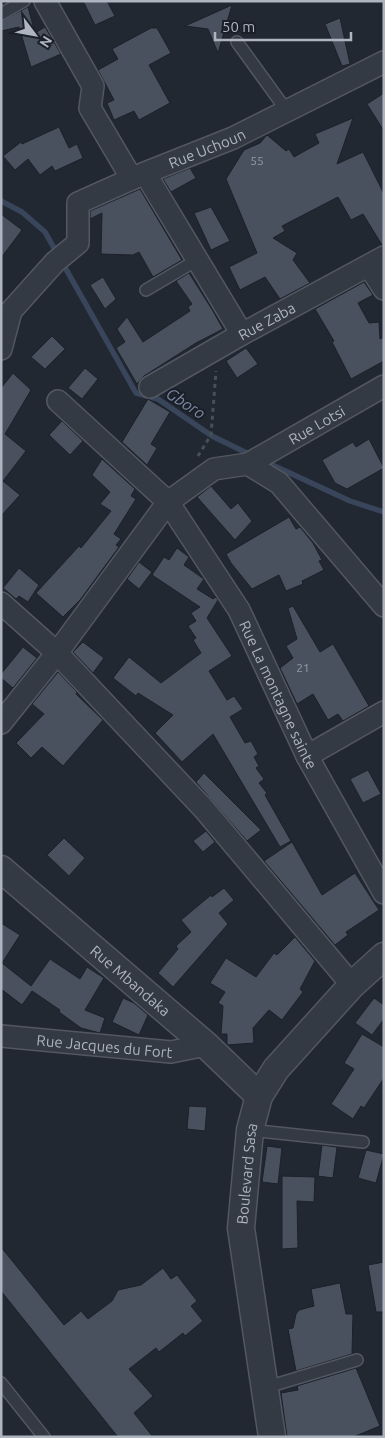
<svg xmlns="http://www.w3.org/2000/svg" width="385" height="1438" viewBox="0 0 385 1438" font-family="Ubuntu,sans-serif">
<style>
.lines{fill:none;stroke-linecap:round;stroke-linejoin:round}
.stream{stroke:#39455a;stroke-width:5.5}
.building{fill:#4a515e;stroke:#1c212a}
.service-casing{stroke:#525761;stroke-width:14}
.minor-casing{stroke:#525761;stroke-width:24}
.tertiary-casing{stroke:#525761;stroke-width:29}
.path{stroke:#455255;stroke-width:3;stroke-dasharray:4 4;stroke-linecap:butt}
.service{stroke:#343a43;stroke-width:11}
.minor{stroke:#343a43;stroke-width:21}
.tertiary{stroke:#343a43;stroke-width:26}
.labels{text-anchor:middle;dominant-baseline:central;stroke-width:4;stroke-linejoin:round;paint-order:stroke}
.number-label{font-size:12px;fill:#959ba8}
.street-label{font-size:15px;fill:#aeb4c0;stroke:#1a1f28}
.water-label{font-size:16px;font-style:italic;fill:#7b8aa5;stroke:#1a1f28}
</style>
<rect width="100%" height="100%" fill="#212832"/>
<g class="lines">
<path class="stream" d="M1,201L22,212L45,232L136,393L158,399L212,436L253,456
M264,461L350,501L384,512"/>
</g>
<path class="building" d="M83,1H107L115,16L95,25Z
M232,5L218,53L208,29L185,26Z
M28,7L35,33L45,27L61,54L31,67L19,27L1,31V21Z
M340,18L350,64L342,66L325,24Z
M151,28H157L171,53L149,65L170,103L139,120L134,111L114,120L107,103L114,100L98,70L118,59L112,49Z
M384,93V131L367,104Z
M353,118L337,164L363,152L384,194V245H382L363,214L351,220L338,197L282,226L285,231L273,238L297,253L293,260L310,283L280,299L265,277L240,290L229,267L257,253L226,179L244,150L260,143L267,135L286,151L289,149L294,157L319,143L315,134Z
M59,127L69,148L77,144L83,158L55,171L52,166L40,175L28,159L15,170L3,156L21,142L22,144Z
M190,168L196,178L171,192L163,179Z
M140,189L182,260L153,277L139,252L133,255L101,254L102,213L90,219V211Z
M211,207L230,241L211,250L194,213Z
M1,214L22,230L1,258Z
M189,273L213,311L223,329L196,343L144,376L137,384L116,348L125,342L117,329L127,317L143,342L190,311L188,307L192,304L176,281Z
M103,277L116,299L105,309L90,285Z
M364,282L373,295L358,303L369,323L379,322L380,339L384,337V361L351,379L332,342L334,341L315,309Z
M52,336L65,349L45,369L31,357Z
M246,348L258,364L237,378L226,361Z
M85,368L98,379L82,399L68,388Z
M13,373L31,390L5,434L26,451L3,481L20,495L1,516V388Z
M148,399L170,412L151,444L157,448L147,465L122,442Z
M62,421L83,441L70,455L49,435Z
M369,439L384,468L347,489L335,483L322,460L353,442L356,447Z
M102,459L135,489L131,496L136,499L114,534L121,539L116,545L119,547L80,600L63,617L36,593L79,546L81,548L111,511L100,504L110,492L92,475Z
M211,486L231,509L238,503L252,521L235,540L197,497Z
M289,517L296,529L300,527L313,543L322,560L319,561L324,570L302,581L303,584L286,591L279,575L252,589L231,563L226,554Z
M177,548L189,557L184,565L204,579L197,589L213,599L216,597L218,600L207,618L232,656L209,671L227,700L234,696L243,709L230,717L245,743L251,741L258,754L254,757L259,766L256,768L264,779L259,783L267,793L265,795L291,841L280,847L213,734L182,762L155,733L173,715L138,693L136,696L113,678L129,657L161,683L201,653L193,640L196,638L188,626L196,621L191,613L200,607L152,575L164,557L169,560Z
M139,562L152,572L139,589L127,579Z
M19,568L39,585L28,602L19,596L16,599L3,588Z
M293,606L320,652L333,644L369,706L343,721L338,714L328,720L313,694L297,704L280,668L293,658L286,646L297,639L288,608Z
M83,642L104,658L93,673L73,652Z
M23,647L37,658L13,688L1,678V674Z
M58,672L77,692L76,694L103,720L63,766L42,747L31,758L16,743L44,714L32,704Z
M368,770L381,794L363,803L350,779Z
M204,773L261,830L247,841L196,782Z
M206,831L215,842L203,852L193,841Z
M64,838L85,858L69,876L47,855Z
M292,842L322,895L355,873L379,910L346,932L348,935L335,945L264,861Z
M224,888L234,900L219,913L228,924L173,987L158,973L178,949L176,946L191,932L181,920L211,895L212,897Z
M1,923L20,935L2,963L31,986L50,959L80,979L87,967L104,978L85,1010L105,1018L100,1033L81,1028L59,1012L60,1010L32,991L22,1005L1,989Z
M295,937L315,961L300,989L303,992L282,1020L269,1010L253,1028L254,1043L227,1045V1034H221L223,1006L218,1003L225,992L210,983L226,958L256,977L274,953L277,955Z
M123,998L134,1003L148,1015L139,1035L112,1022Z
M374,998L384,1005V1019L372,1035L355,1023Z
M362,1034L384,1047V1078L364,1108L361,1106L353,1119L331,1104L354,1069L344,1063Z
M189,1106L207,1107L205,1131L187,1129Z
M322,1145L337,1147L333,1178L318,1176Z
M267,1146L282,1148L278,1184L262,1182Z
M366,1150L384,1154L376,1183L358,1178Z
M282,1176L315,1177L314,1202L297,1201L298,1248L282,1249Z
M1,1247L64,1325L81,1311L88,1319L112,1301L118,1290L141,1285L163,1268L171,1279L177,1275L197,1301L191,1306L203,1321L185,1336L183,1333L159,1352L156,1348L129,1369L153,1396L134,1413L153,1437H118L1,1291Z
M384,1262V1312H376L368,1265Z
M340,1283L346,1314H353L352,1354L296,1371L288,1329L293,1328L296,1314L299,1310L314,1306L311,1289Z
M356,1368L380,1426L353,1437H287L281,1393L298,1390L297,1386Z"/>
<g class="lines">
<g class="service-casing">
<path id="service" d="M1,14L24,1
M237,42L287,111
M146,290L197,260
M250,1130L363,1142
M1,1383L44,1437
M264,1388L357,1360"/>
</g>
<g class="minor-casing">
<g id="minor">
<path d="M45,1L93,86L90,108L132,179"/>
<path d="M145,173L242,334"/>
<path d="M369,266L384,289"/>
<path id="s1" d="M1,349L11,311L55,262L78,243V203L145,173L233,138L384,62"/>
<path id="s2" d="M150,387L242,334L384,257"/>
<path id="s3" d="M58,401L168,502L239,610L307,756L384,893"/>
<path id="s4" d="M248,464L384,386"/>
<path d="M1,603L57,653L204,809L352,985"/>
<path d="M1,723L57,653L168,502L214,469L248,464L279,483L384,606"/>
<path d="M307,756L384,712"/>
<path id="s5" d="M1,1036L171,1052L206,1045"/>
</g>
</g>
<g class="tertiary-casing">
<g id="tertiary">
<path id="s6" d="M1,869L206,1045L259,1096"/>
<path id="s7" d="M272,1437L241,1228L250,1130L259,1096L276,1069L352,985L384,956"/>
</g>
</g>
<path class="path" d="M198,456L211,435L216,371"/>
<use href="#service" class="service"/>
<use href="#minor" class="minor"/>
<use href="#tertiary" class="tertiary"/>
</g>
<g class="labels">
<g class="number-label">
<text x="257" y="160">55</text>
<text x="303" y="667">21</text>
</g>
<g class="street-label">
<text stroke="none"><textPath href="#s1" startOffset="315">Rue Uchoun</textPath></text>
<text stroke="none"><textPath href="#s2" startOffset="134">Rue Zaba</textPath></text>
<text stroke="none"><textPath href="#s4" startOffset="79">Rue Lotsi</textPath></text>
<text stroke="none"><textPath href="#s3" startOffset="372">Rue La montagne sainte</textPath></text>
<text stroke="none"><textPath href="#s6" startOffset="171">Rue Mbandaka</textPath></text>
<text stroke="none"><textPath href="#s5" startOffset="104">Rue Jacques du Fort</textPath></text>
<text stroke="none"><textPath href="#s7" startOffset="266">Boulevard Sasa</textPath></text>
</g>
<g class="water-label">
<text transform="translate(186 403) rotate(33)">Gboro</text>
</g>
</g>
<rect width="385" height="1438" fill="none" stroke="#aeb4c0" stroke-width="5"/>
<g transform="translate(35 35) rotate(122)" stroke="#1a1f28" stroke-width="4" paint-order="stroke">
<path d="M0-4L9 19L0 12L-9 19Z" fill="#aeb4c0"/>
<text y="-8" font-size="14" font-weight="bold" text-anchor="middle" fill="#aeb4c0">N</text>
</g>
<path d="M215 32v8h136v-8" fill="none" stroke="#aeb4c0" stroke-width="2.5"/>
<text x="222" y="32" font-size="15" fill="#aeb4c0" stroke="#1a1f28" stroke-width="4" paint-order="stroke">50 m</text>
</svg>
